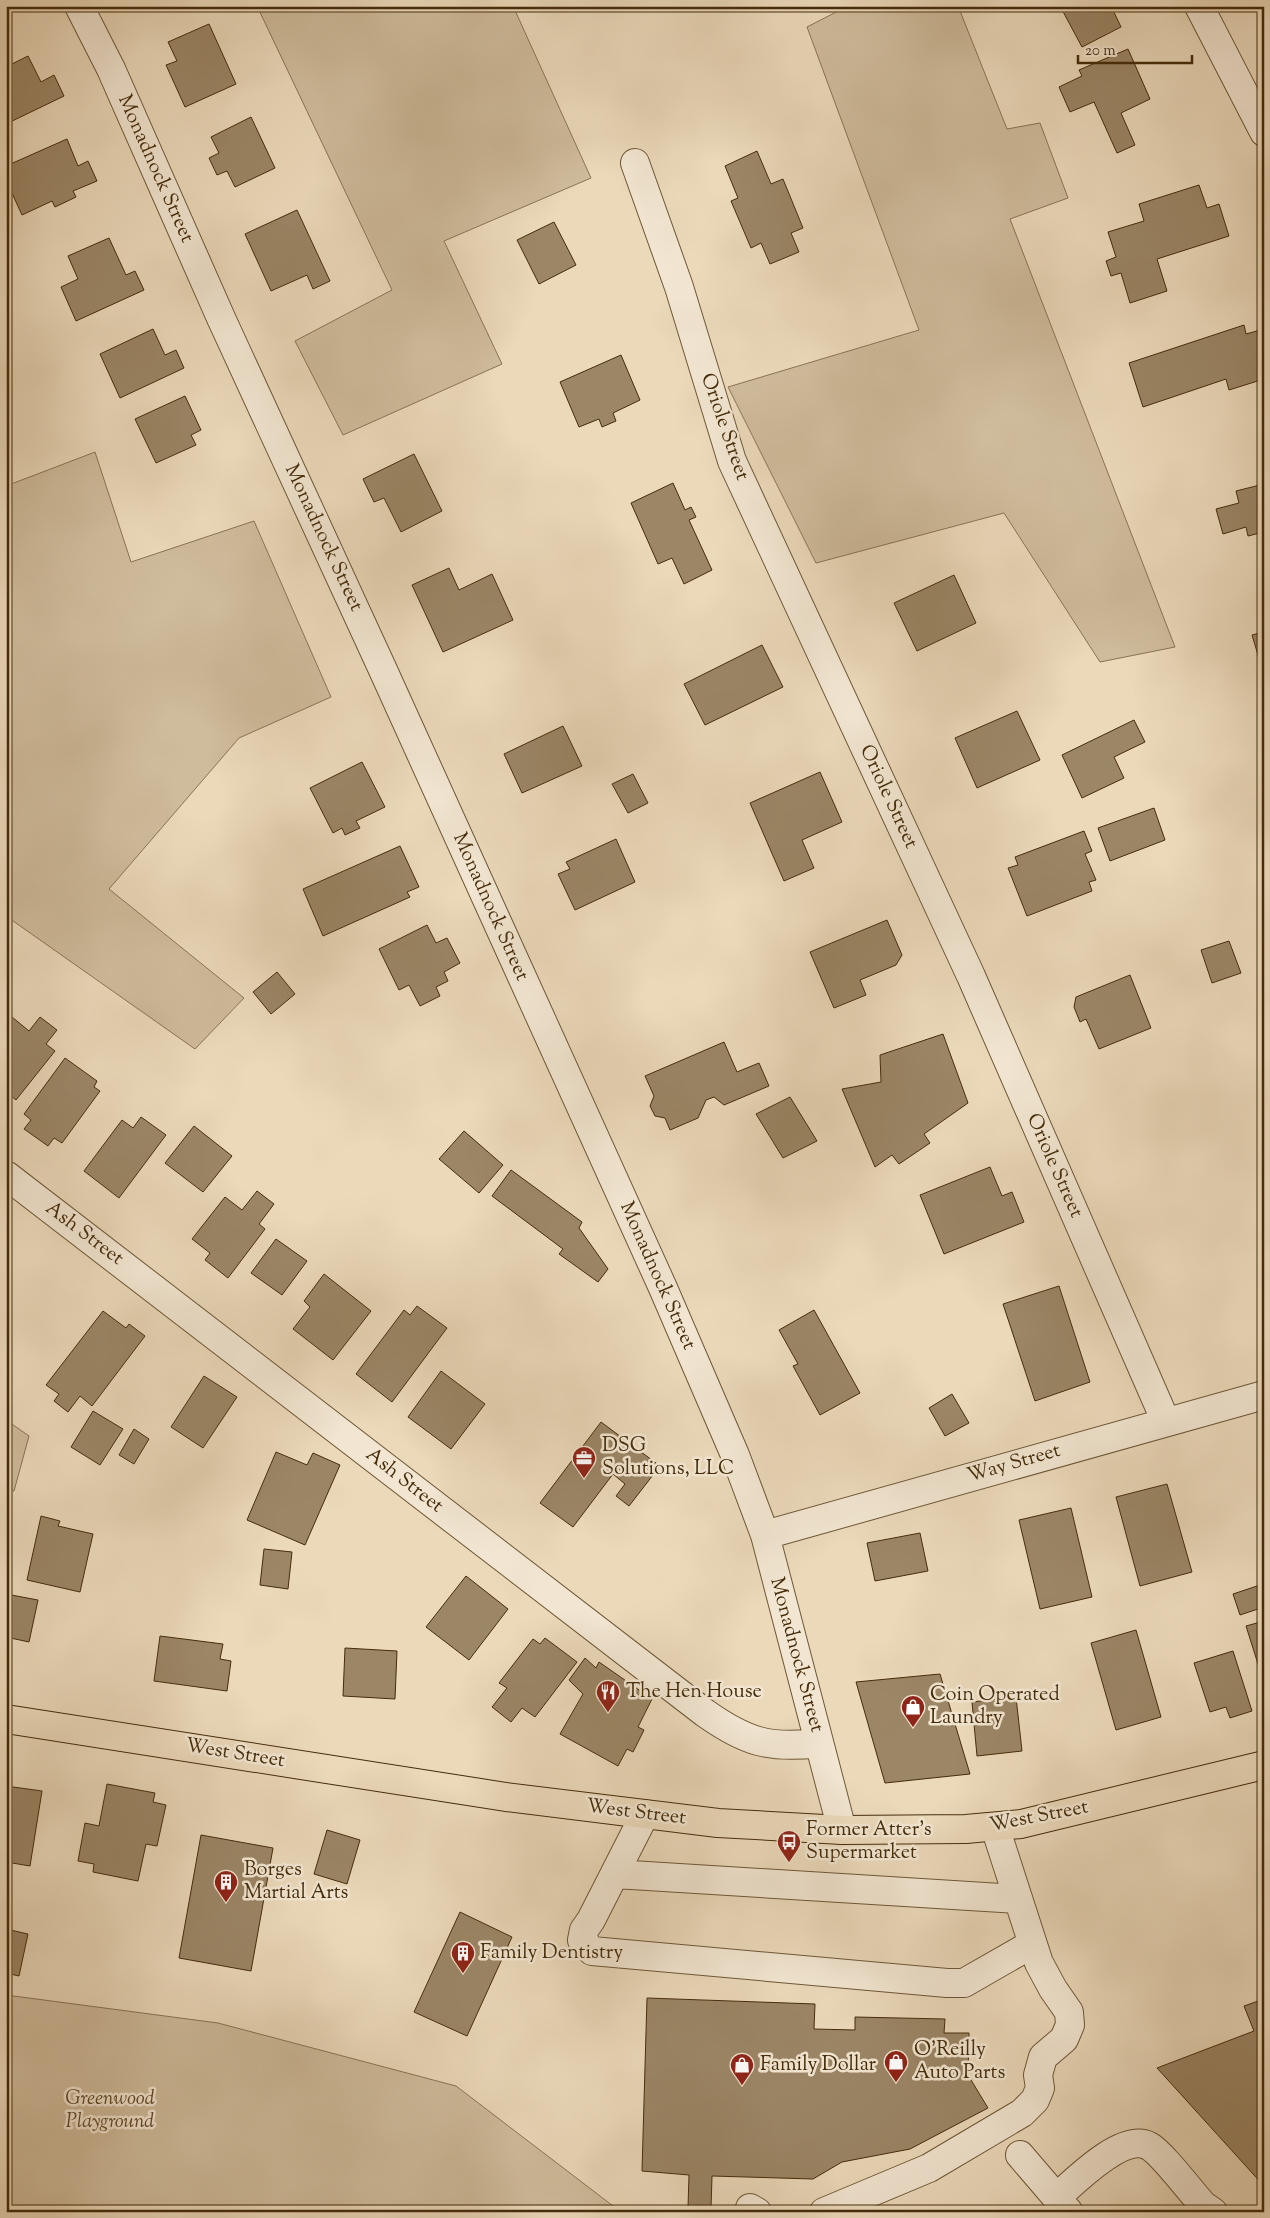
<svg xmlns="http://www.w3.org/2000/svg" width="1270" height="2218" viewBox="0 0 1270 2218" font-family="'Sorts Mill Goudy',serif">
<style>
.green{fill:#cfbc9c;stroke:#8a7453}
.building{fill:#9b8666;stroke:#452c0a}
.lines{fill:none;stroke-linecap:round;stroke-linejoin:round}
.minor-casing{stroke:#6e5736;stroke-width:30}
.major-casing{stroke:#452c0a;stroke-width:30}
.minor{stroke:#f2e6d2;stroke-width:28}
.major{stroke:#ebd9ba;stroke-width:28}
.labels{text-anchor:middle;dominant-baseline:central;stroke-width:5;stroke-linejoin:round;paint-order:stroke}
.street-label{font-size:20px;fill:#452c0a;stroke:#f2e6d2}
.poi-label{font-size:20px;fill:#452c0a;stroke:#f2e6d2;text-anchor:start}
.park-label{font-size:20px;font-style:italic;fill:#614927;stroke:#f2e6d2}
</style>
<rect width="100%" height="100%" fill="#ebd9ba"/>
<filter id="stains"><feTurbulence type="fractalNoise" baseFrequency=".004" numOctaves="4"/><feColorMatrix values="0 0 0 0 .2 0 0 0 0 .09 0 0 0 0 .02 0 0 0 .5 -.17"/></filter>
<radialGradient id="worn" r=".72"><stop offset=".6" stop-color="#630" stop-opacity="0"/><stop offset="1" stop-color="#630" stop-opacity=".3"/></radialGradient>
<path class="green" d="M257,6H513L591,178L444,241L502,364L343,435L295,341L392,290Z
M848,6H958L1007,129L1040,123L1068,198L1010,219L1175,647L1100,662L1004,513L816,563L728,387L919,330L807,27Z
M95,452L131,562L254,521L331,697L239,738L109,889L244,998L195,1049L6,916V486Z
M6,1420L29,1436L14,1491L6,1490Z
M6,1995L218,2023L456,2086L621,2212H6Z"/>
<path class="building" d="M1060,6H1075L1078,11L1088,6H1111L1121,27L1082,47Z
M209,24L236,84L185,107L166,65L177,61L168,42Z
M1128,49L1150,99L1121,113L1135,145L1117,153L1094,102L1070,112L1059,87L1082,76L1079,70Z
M28,56L41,82L54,75L64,96L6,124V67Z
M251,117L275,168L235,187L227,171L217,175L209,158L219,153L211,137Z
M67,139L78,166L88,161L97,181L73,191L76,197L55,207L52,201L22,215L6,180V166Z
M757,151L771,184L783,179L803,228L791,233L799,252L770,264L761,243L751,248L731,201L738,198L725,166Z
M1199,185L1207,208L1219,204L1229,236L1157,259L1167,291L1130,303L1121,273L1111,276L1106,261L1116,257L1108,232L1144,221L1139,204Z
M297,210L330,281L313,289L307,275L271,291L245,234Z
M554,222L576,265L539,284L517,240Z
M109,238L126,275L135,271L144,290L76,321L61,287L78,279L68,256Z
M1244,325L1246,334L1264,329V379L1229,390L1226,379L1143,407L1129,363Z
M153,329L165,355L176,350L184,368L120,398L100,354Z
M621,355L640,400L613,413L616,421L602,427L599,419L579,427L560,382Z
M185,396L201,430L191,435L196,445L156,463L135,419Z
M414,454L442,511L401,532L384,498L374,502L363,479Z
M673,483L685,510L691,507L696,517L689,520L712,570L684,584L672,558L658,564L631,503Z
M1264,484V532L1248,536L1246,527L1223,534L1216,509L1239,503L1236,491Z
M449,568L459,590L492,574L513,620L443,652L412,585Z
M954,575L976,623L917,651L894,603Z
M1264,632V675L1252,635Z
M762,645L783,687L705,725L684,684Z
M1017,711L1040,760L977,788L955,738Z
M1134,720L1145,742L1114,757L1124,778L1082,798L1062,755Z
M563,726L582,766L522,793L504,754Z
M362,762L385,807L356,821L360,828L345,835L342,828L333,833L310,788Z
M820,772L842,822L802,840L814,868L784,881L750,803Z
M633,774L648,803L628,813L612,784Z
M1154,808L1165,840L1110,861L1098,828Z
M1084,831L1092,851L1085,854L1096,880L1089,882L1092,891L1027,916L1008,868L1018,865L1015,857Z
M616,839L635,882L575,910L558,874L570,869L566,862Z
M400,846L419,887L407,892L410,897L323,936L303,889Z
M887,920L902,955L896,965L860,980L866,995L834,1008L810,952Z
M427,925L436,943L447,938L460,963L444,972L448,981L436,987L440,996L420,1006L409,985L399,990L379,949Z
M1229,941L1241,973L1212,983L1201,950Z
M277,972L295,994L271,1014L253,992Z
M1130,975L1151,1028L1099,1049L1086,1019L1080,1022L1074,1007L1076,997Z
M12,1017L29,1031L40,1017L57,1030L46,1044L55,1051L16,1100L10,1095L6,1099V1024Z
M943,1034L968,1103L924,1134L930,1143L899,1164L892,1155L875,1167L842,1089L881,1082L880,1055Z
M724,1042L737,1072L759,1063L769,1086L724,1105L714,1097L706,1100L698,1118L670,1130L665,1118L655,1116L650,1106L654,1096L645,1076Z
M65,1058L97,1081L94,1087L100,1091L62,1143L54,1138L48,1146L24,1129L31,1120L24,1114Z
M790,1097L817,1141L783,1158L756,1114Z
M141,1117L166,1135L119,1198L84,1171L122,1120L133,1128Z
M194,1126L232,1156L203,1192L165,1163Z
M464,1131L503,1165L479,1193L439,1159Z
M990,1167L1002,1196L1012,1192L1024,1222L944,1254L920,1195Z
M511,1170L582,1222L579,1228L608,1269L598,1282L559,1254L563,1249L492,1196Z
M257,1191L274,1204L259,1224L265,1229L228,1278L205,1260L210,1253L192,1239L225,1197L242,1210Z
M276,1239L307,1261L282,1295L251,1273Z
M324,1274L371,1311L333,1360L293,1329L310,1307L304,1301Z
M1059,1286L1090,1382L1035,1401L1003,1304Z
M417,1306L447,1328L392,1402L356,1374L404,1310L410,1315Z
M814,1310L860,1393L820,1415L793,1366L798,1364L779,1330Z
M103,1311L126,1328L129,1324L145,1336L92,1406L80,1396L68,1412L54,1401L59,1394L46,1385Z
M441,1371L485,1404L451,1449L408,1417Z
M204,1376L237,1397L203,1448L171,1427Z
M952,1394L969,1423L945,1436L929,1408Z
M93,1411L123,1429L100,1465L71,1447Z
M601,1422L660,1466L629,1506L616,1496L625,1484L613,1474L573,1527L540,1503Z
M134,1429L149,1439L134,1464L119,1455Z
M276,1452L307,1465L313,1453L340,1465L305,1545L247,1520Z
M1167,1484L1192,1572L1140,1586L1116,1497Z
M1071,1508L1092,1597L1040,1609L1019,1520Z
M41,1516L60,1521L58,1526L93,1534L80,1592L27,1580Z
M920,1533L928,1571L875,1581L867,1543Z
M264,1549L292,1552L288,1589L260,1585Z
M466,1576L508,1609L469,1660L426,1627Z
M1260,1585L1264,1595V1607L1240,1615L1233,1594Z
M6,1594L38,1600L29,1642L6,1637Z
M1264,1621V1683L1246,1626Z
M1136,1630L1161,1717L1116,1730L1091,1643Z
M160,1636L223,1644L220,1659L231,1661L227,1691L154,1681Z
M545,1638L577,1662L535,1717L522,1708L511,1722L492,1707L507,1688L499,1683L533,1639L540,1644Z
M345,1648L397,1651L395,1699L343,1696Z
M1233,1651L1252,1711L1230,1718L1226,1707L1210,1712L1194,1663Z
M585,1658L596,1668L599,1662L652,1699L638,1727L644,1730L633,1752L627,1749L618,1766L560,1734L583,1694L569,1680Z
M940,1674L970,1774L885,1783L856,1682Z
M1016,1697L1022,1751L977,1756L972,1702Z
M107,1784L155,1793L153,1802L166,1805L157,1846L146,1844L138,1881L93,1872L94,1864L78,1861L85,1823L99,1826Z
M6,1786L42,1791L30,1866L6,1862Z
M327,1830L360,1840L347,1884L314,1874Z
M1264,1831V1850L1259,1832Z
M201,1835L273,1848L251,1971L179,1958Z
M460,1912L512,1937L467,2036L414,2012Z
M6,1929L28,1934L19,1976L6,1973Z
M647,1998L815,2004L814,2029L855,2030V2017L945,2019L944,2033H969L968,2075L988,2108L910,2149L842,2162L813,2179L712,2176L711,2208L688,2207L689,2175L642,2171Z
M1264,1999V2186L1157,2068L1254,2031L1244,2006Z"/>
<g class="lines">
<g class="minor-casing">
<path id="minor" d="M79,6L111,69L221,318L383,670L663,1288L735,1455L765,1535L842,1830
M1199,6L1264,132
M635,163L679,287L732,461L971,976L1166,1422
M6,1175L705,1713C746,1742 769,1749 819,1743
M765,1535L1264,1395
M645,1814L591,1920L584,1930L582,1940L592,1951L947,1983H964L1032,1944
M615,1874L1018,1899
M1020,2155L1068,2211
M1056,2198C1074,2182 1123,2132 1149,2146C1162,2153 1191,2192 1203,2205L1213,2212
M750,2208L757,2212
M824,2212L929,2168L1022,2113L1035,2100L1040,2088L1038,2075L1043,2057L1064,2039L1070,2025L1069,2012L1053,1989L1039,1963L995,1827"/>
</g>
<g class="major-casing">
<path id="major" d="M6,1719L506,1797L718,1823L842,1830L966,1829L1021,1824L1264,1765"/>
</g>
<use href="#minor" class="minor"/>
<use href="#major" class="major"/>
</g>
<defs>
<g id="office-pin" transform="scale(1.25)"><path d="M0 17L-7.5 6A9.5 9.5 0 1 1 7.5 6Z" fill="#8f2418" stroke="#f2e6d2"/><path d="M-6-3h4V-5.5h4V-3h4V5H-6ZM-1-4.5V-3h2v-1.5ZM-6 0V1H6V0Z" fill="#fff"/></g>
<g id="restaurant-pin" transform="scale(1.25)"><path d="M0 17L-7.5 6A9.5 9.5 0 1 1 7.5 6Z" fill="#8f2418" stroke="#f2e6d2"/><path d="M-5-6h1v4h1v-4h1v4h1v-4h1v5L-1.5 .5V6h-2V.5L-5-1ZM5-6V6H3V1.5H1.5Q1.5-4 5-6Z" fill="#fff"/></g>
<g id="shop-pin" transform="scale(1.25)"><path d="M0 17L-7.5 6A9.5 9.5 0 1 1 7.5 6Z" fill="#8f2418" stroke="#f2e6d2"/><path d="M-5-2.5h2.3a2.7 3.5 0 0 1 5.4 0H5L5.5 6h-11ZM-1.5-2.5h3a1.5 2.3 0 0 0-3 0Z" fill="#fff"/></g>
<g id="bus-pin" transform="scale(1.25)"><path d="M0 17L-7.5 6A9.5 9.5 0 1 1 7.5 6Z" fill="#8f2418" stroke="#f2e6d2"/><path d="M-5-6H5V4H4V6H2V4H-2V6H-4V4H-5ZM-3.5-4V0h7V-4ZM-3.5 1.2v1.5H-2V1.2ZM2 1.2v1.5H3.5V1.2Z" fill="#fff"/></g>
<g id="building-pin" transform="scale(1.25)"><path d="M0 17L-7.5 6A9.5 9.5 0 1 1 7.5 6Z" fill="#8f2418" stroke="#f2e6d2"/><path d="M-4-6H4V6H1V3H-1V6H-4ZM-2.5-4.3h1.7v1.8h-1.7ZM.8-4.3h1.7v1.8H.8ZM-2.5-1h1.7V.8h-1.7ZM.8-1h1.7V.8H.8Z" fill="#fff"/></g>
</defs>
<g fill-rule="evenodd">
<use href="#office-pin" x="584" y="1458"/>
<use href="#restaurant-pin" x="608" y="1692"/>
<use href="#shop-pin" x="913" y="1707"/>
<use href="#bus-pin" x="789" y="1842"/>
<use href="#building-pin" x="226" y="1882"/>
<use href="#building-pin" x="463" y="1953"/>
<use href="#shop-pin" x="896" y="2062"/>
<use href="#shop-pin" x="742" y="2065"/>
</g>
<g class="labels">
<g class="street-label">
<text transform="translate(155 169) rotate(66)">Monadnock Street</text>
<text transform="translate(724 427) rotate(71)">Oriole Street</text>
<text transform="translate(323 538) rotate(65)">Monadnock Street</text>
<text transform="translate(888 797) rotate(65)">Oriole Street</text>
<text transform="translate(490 907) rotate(66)">Monadnock Street</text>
<text transform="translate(1054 1166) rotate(66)">Oriole Street</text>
<text transform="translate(84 1234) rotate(37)">Ash Street</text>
<text transform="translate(657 1276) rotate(66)">Monadnock Street</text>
<text transform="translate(1014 1464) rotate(-16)">Way Street</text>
<text transform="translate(404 1481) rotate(38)">Ash Street</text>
<text transform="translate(796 1655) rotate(75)">Monadnock Street</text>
<text transform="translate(235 1754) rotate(9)">West Street</text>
<text transform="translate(636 1813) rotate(7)">West Street</text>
<text transform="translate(1039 1817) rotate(-11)">West Street</text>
</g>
<g class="poi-label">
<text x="602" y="1446">DSG<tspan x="602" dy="23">Solutions, LLC</tspan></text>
<text x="626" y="1692">The Hen House</text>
<text x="930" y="1695">Coin Operated<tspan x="930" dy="23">Laundry</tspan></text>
<text x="806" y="1830">Former Atter's<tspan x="806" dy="23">Supermarket</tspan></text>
<text x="244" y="1870">Borges<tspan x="244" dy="23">Martial Arts</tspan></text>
<text x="480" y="1953">Family Dentistry</text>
<text x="914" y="2050">O'Reilly<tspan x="914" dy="23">Auto Parts</tspan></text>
<text x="760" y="2065">Family Dollar</text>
</g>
<g class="park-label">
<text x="110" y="2099">Greenwood<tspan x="110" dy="23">Playground</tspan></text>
</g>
</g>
<rect width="1270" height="2218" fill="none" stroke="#ebd9ba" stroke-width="25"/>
<rect x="8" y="8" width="1255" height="2203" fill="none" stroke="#452c0a" stroke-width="2.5"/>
<rect x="12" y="12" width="1245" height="2193" fill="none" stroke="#452c0a"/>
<path d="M1078 55v8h114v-8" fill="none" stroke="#452c0a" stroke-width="2.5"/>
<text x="1085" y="55" font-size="15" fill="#452c0a" stroke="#f2e6d2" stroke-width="4" paint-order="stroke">20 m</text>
<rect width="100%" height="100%" filter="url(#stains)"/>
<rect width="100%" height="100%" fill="url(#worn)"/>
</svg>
